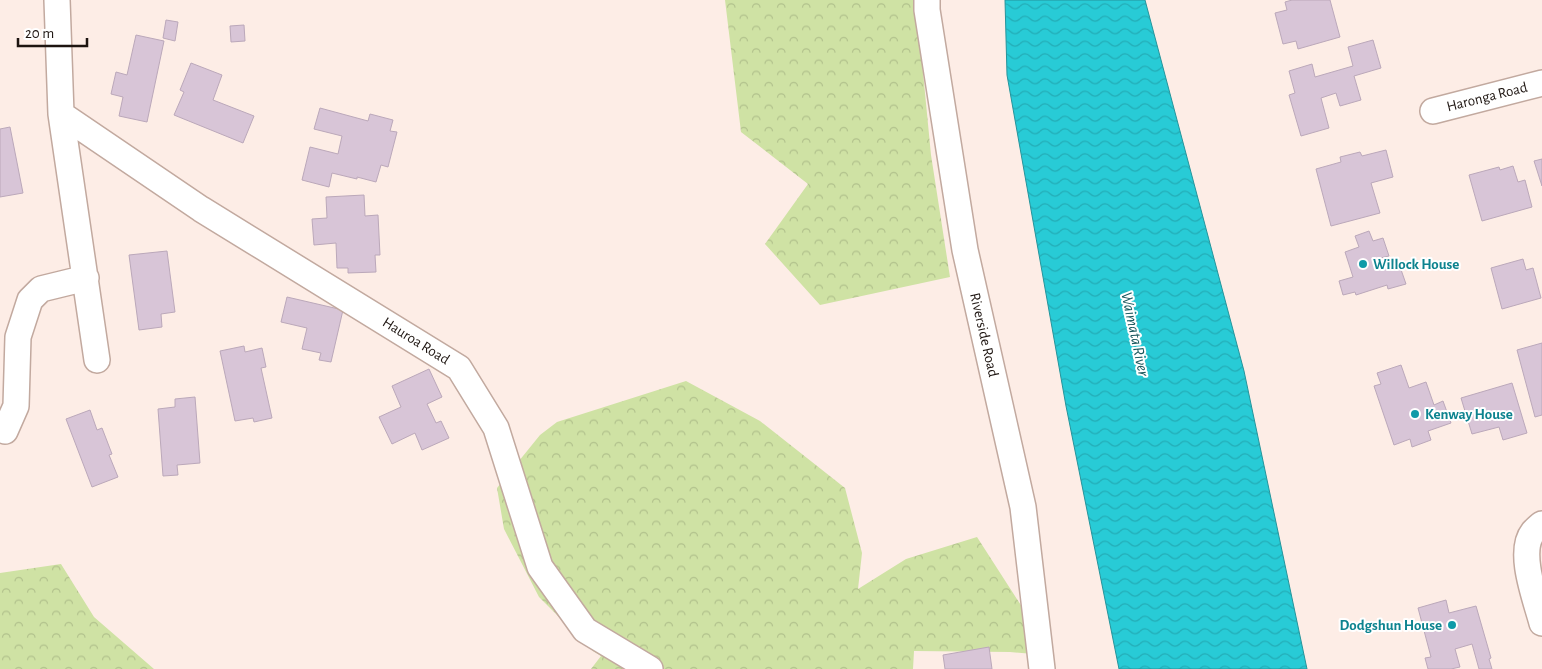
<svg xmlns="http://www.w3.org/2000/svg" width="1542" height="669" viewBox="0 0 1542 669" font-family="'Alegreya Sans',sans-serif">
<style>
.forest{fill:url(#forest-crowns)}
.water{fill:url(#water-waves);stroke:#25949b}
.building{fill:#d8c5d7;stroke:#bba8ba}
.lines{fill:none;stroke-linecap:round;stroke-linejoin:round}
.street-casing{stroke:#c2a99f;stroke-width:28}
.street{stroke:#fff;stroke-width:25}
.culture-dot{fill:#0f9aa8;stroke:#fff;stroke-width:2}
.labels{text-anchor:middle;dominant-baseline:central;stroke-width:4;stroke-linejoin:round;paint-order:stroke}
.street-label{font-size:15px;fill:#1d1410;stroke:#fff}
.culture-label{font-size:15px;font-weight:bold;fill:#0d838f;stroke:#fff;text-anchor:start}
.water-label{font-size:16px;font-style:italic;fill:#1a585d;stroke:#fff}
</style>
<defs>
<pattern id="forest-crowns" width="20" height="18" patternUnits="userSpaceOnUse" patternTransform="scale(1.25)"><rect width="20" height="18" fill="#cfe2a4"/><path d="M2 6a3 3 0 1 1 6 0M12 15a3 3 0 1 1 6 0" fill="none" stroke="#b1c18c"/></pattern>
<pattern id="water-waves" width="16" height="10" patternUnits="userSpaceOnUse" patternTransform="scale(1.25)"><rect width="16" height="10" fill="#28cbd6"/><path d="M0 5q4-4 8 0t8 0" fill="none" stroke="#23adb7"/></pattern>
</defs>
<rect width="100%" height="100%" fill="#fdede6"/>
<path class="forest" d="M725,0H916L931,155L950,277L820,305L765,244L808,184L741,132Z
M686,381L760,421L845,488L862,553L858,589L906,559L977,537L1044,641L1045,655L1010,652L914,651L913,669H591L601,656L593,651L539,597L504,529L497,488L540,435L557,422Z
M61,564L94,617L154,669H0V573Z"/>
<path class="water" d="M1005,0H1145L1244,371L1307,669H1119L1066,406L1007,75Z"/>
<path class="building" d="M1292,0H1330L1340,37L1298,49L1296,41L1283,44L1275,13L1287,10L1285,2Z
M166,20L178,22L175,41L163,38Z
M244,25L245,41L231,42L230,26Z
M136,35L164,41L147,122L119,116L123,97L111,94L116,72L127,75Z
M1373,40L1381,68L1354,76L1361,100L1340,106L1336,93L1321,98L1329,128L1301,136L1289,95L1295,93L1289,71L1312,64L1315,77L1353,66L1348,47Z
M191,63L222,75L213,100L254,116L243,143L174,115L184,92L180,90Z
M320,108L368,121L370,114L393,120L390,131L397,132L388,167L381,165L376,182L357,177V179L332,173L329,187L302,180L310,147L338,154L342,136L314,129Z
M10,127L23,193L0,197V129Z
M1386,150L1393,177L1371,183L1380,213L1331,226L1316,169L1341,162L1340,157L1360,152L1362,156Z
M1542,159V186L1534,161Z
M1513,166L1518,182L1525,180L1532,207L1482,221L1469,175L1499,167L1500,170Z
M364,195L365,216L378,215L380,255H375L376,272L348,273V268H337L336,243L314,245L312,219L327,218L326,197Z
M1369,231L1373,241L1383,238L1389,256L1376,259L1379,266L1398,261L1406,284L1388,289L1387,285L1356,295L1355,292L1343,295L1339,281L1353,277L1345,252L1359,247L1355,236Z
M167,251L175,312L161,314L162,327L139,330L129,255Z
M1523,259L1526,270L1533,268L1541,298L1502,309L1491,268Z
M287,297L343,310L331,362L319,360L321,353L302,349L307,328L281,322Z
M1542,343V415L1535,417L1517,350Z
M244,346L245,352L262,348L266,367L261,368L272,418L254,422L253,418L235,421L220,351Z
M1401,365L1409,388L1426,382L1434,405L1443,401L1451,423L1428,431L1431,440L1412,447L1410,439L1394,445L1374,386L1381,384L1377,373Z
M429,369L442,397L427,404L436,423L441,421L449,438L422,450L415,433L392,444L379,417L401,407L392,386Z
M1512,383L1527,433L1503,440L1499,427L1472,434L1461,398Z
M195,397L200,463L177,465L178,475L163,476L158,409L175,407V399Z
M90,410L97,430L102,428L112,454L109,455L118,477L92,487L66,419Z
M1446,600L1449,613L1476,606L1491,658L1489,659L1492,669H1479L1472,644L1455,649L1460,667L1451,669H1428L1425,658L1431,657L1418,608Z
M989,647L992,669H945L943,655Z"/>
<g class="lines">
<g class="street-casing">
<path id="street" d="M57,0L61,114L201,209L459,368L496,428L540,567L585,630L650,669
M927,0V10L965,250L1023,507L1042,669
M1433,111L1542,83
M61,114L97,360
M5,431L16,406L18,337L30,300L41,289L86,278
M1542,524C1539,526 1536,529 1533,532C1517,552 1536,600 1542,623"/>
</g>
<use href="#street" class="street"/>
</g>
<g class="culture-dot">
<circle cx="1363" cy="264" r="5"/>
<circle cx="1415" cy="414" r="5"/>
<circle cx="1452" cy="625" r="5"/>
</g>
<g class="labels">
<g class="street-label">
<text transform="translate(1487 97) rotate(-14)">Haronga Road</text>
<text transform="translate(984 335) rotate(77)">Riverside Road</text>
<text transform="translate(416 341) rotate(32)">Hauroa Road</text>
</g>
<g class="culture-label">
<text x="1373" y="264">Willock House</text>
<text x="1425" y="414">Kenway House</text>
<text x="1442" y="625" text-anchor="end">Dodgshun House</text>
</g>
<g class="water-label">
<text transform="translate(1135 334) rotate(78)">Waimata River</text>
</g>
</g>
<path d="M18 38v8h69v-8" fill="none" stroke="#1d1410" stroke-width="2.5"/>
<text x="25" y="38" font-size="15" fill="#1d1410" stroke="#ffffff" stroke-width="4" paint-order="stroke">20 m</text>
</svg>
